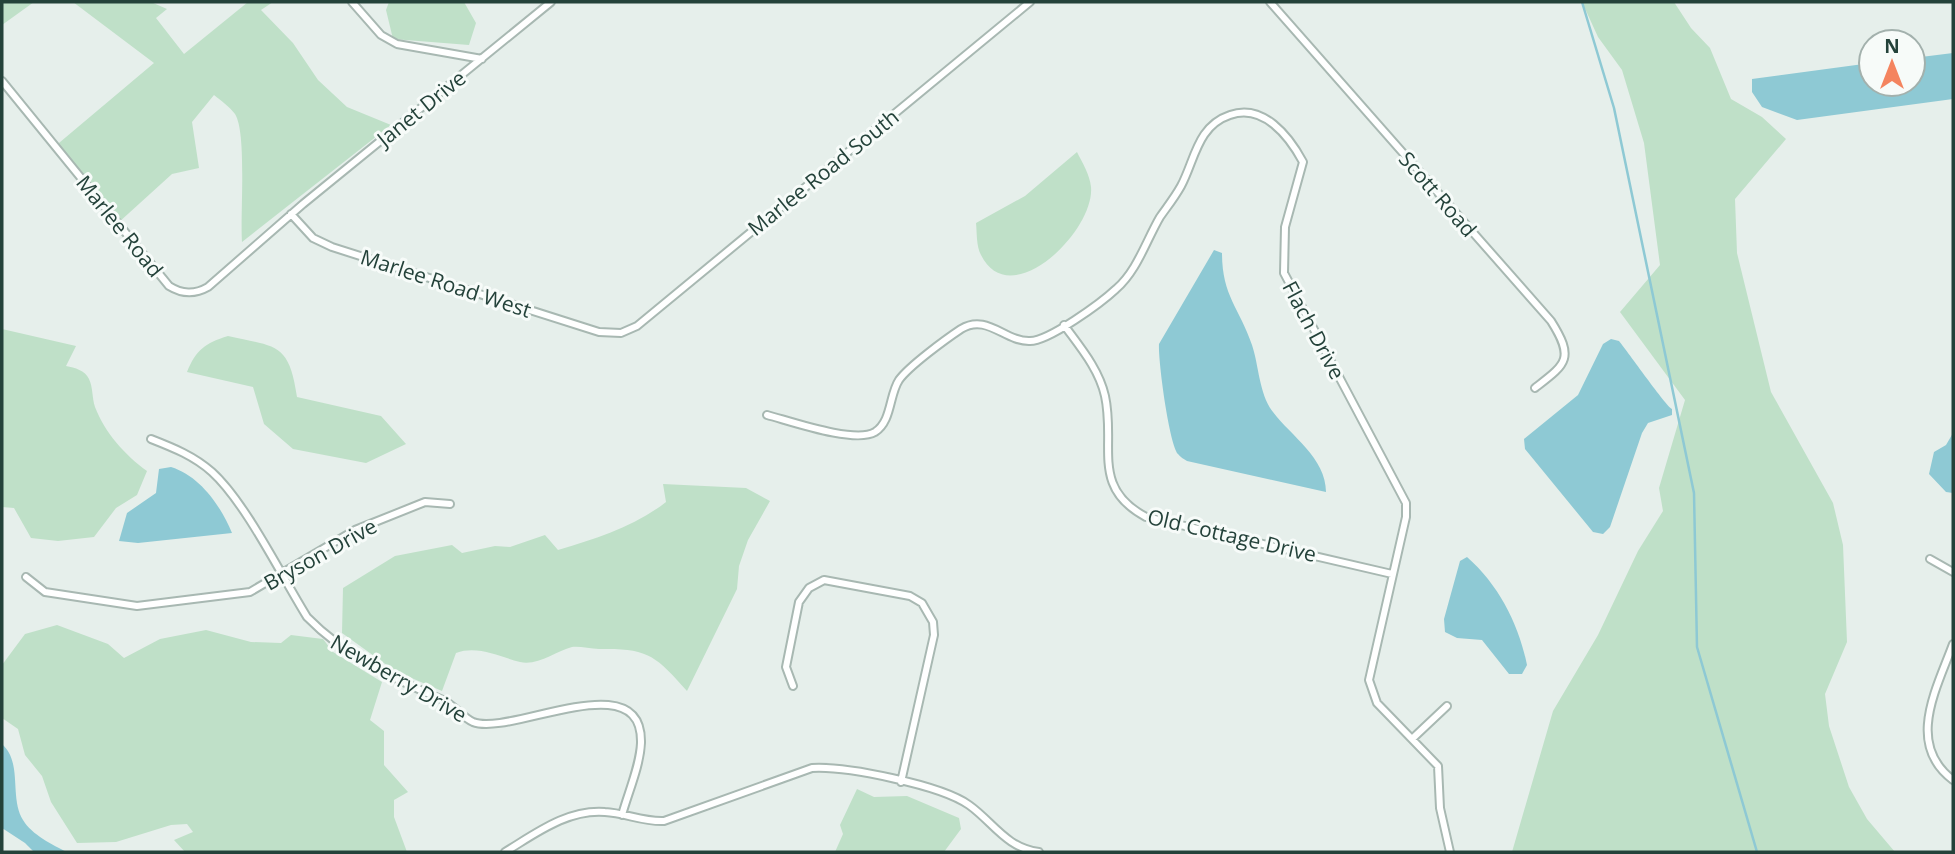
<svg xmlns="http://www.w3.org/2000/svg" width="1955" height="854" viewBox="0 0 1955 854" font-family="'Open Sans',sans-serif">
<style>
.green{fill:#bfe0c8}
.water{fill:#8ec9d4}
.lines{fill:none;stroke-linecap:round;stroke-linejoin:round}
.stream{stroke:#8ec9d4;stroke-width:2.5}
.minor-casing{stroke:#a8b8b2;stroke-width:10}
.minor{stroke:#fff;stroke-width:6}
.labels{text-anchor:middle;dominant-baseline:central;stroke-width:6;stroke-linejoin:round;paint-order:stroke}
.street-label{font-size:21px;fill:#24423a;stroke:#f7fbf9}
</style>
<rect width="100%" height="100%" fill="#e6efeb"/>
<path class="green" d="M2,2H34L2,25Z
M73,2H151L167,9L156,18L184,54L248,2H273L261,10L293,43L318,80L347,107L391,125L242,242C240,214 247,133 235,114C230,107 220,100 214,95L192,122L199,168L172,174L118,223L53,148L154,63Z
M389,2H464L476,23L469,45L393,39L386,10Z
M1582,2H1674L1691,28L1710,48L1731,99L1762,117L1786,139L1735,199L1737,253L1771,392L1833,503L1843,545L1847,642L1825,694L1829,726L1849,787L1867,819L1895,852H1512L1553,711L1598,635L1638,551L1663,511L1659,488L1685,400L1620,312L1660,265L1644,143L1622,70L1598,37Z
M1077,152C1082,162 1090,175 1091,187C1095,231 1010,314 981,255C976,246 977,232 976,223L1025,196Z
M2,329L76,346L66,366C75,368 85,370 89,379C93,387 92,398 95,407C105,433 125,455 147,471L137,495L116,508L94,537L58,541L31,538L14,508L2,507Z
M228,336C276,347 289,342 297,397L381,416L406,444L366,463L293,449L264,424L253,387L187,372C196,350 205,343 228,336Z
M663,484L746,488L770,501L748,540L739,566L737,589L687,691C655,655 648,648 599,649C590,649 580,646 572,647C556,651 538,666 520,662C500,657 478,645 456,653L442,691L395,671L342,633L343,588L395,556L452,545L462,553L495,546L510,547L545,535L558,550C597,538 634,527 666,502Z
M57,625L108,644L124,658L160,639L206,630L251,642L281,643L291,635L323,639L333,652L382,682L370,720L384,731V765L408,792L394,800V817L407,852H185L174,840L193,832L187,824L171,825L116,842L77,843L51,802L42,776L25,755L18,729L2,718V665L25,634Z
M857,789L874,797L907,796L959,818L961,829L944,852H835L843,834L840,825Z"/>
<path class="water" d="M1953,53V99L1797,120L1762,107L1752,92V79L1871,63V84H1913V58Z
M1214,250L1222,253C1222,296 1239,307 1252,345C1259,366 1259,394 1273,412C1291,436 1326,458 1326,492L1187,461C1184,459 1180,457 1178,454C1169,443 1158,360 1159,344Z
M1611,339L1619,341C1628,352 1666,406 1672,409V415L1648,423L1642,433L1610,527L1603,534L1593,532L1525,449L1524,439L1578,395L1603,344Z
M1953,433V493L1946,492L1929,474L1934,452L1946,445Z
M171,467C200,476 221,506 232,533L138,543L119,541L127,513L156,493L159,469Z
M1467,557C1499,585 1519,625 1527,665L1522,674H1509L1482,640L1457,638L1445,632L1444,619L1460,561Z
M2,744C23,763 9,797 23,820C32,835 53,845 67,852H34L25,843L2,828Z"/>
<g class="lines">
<path class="stream" d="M1582,2L1614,108L1694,493L1697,647L1757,852"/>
<g class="minor-casing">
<path id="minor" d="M352,2L381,35L397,44L482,59
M1270,2L1551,321C1575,359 1566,364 1535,388
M2,81L169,286C182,294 194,295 208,287L303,204L551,2
M291,214L313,238L332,247L599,332L621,333L637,326L1030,2
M1064,325C1080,347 1099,369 1105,396C1116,446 1090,487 1146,517L1392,574
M767,415C790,421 855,444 875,432C892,421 889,395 899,380C909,366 946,339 961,329C987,313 1005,342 1030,341C1049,341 1101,303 1116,289C1137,271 1146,241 1160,217C1167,207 1175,197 1181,186C1195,160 1197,126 1230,115C1263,103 1289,136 1303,162L1285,227L1284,273L1406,503V517L1369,680L1377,703L1438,766L1440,808L1450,852
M151,439C174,448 194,456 212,472C246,503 282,577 307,617C345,656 394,679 443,700C454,705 462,717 473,722C510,737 643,662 641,743C640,766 628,793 622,815
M1930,559L1953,572
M26,577L45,592L137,606L250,592L355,530L425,502L450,504
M1953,644C1937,688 1905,744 1953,780
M793,686L786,667L799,602L809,588L824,580L910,596L922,603L933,622L934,635L901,782
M1412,739L1447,706
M505,852C535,834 567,809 605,812C625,813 643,822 664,821L812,768C846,766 941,785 969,805C993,822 1006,848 1039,852"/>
</g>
<use href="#minor" class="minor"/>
</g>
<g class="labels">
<g class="street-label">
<text transform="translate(421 108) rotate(-39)">Janet Drive</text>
<text transform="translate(823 172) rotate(-39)">Marlee Road South</text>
<text transform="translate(1438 194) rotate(49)">Scott Road</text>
<text transform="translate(120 226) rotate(51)">Marlee Road</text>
<text transform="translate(446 283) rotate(18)">Marlee Road West</text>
<text transform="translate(1314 330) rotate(62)">Flach Drive</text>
<text transform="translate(1232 535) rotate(13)">Old Cottage Drive</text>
<text transform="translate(320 554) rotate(-29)">Bryson Drive</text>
<text transform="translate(399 678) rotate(30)">Newberry Drive</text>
</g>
</g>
<rect width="1955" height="854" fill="none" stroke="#24423a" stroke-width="7"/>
<g transform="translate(1892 63)"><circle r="33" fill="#f7fbf9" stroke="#a3b1ad" stroke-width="2"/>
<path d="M0-5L12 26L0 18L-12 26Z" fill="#f4845f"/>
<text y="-10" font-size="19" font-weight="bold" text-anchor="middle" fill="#24423a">N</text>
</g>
</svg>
